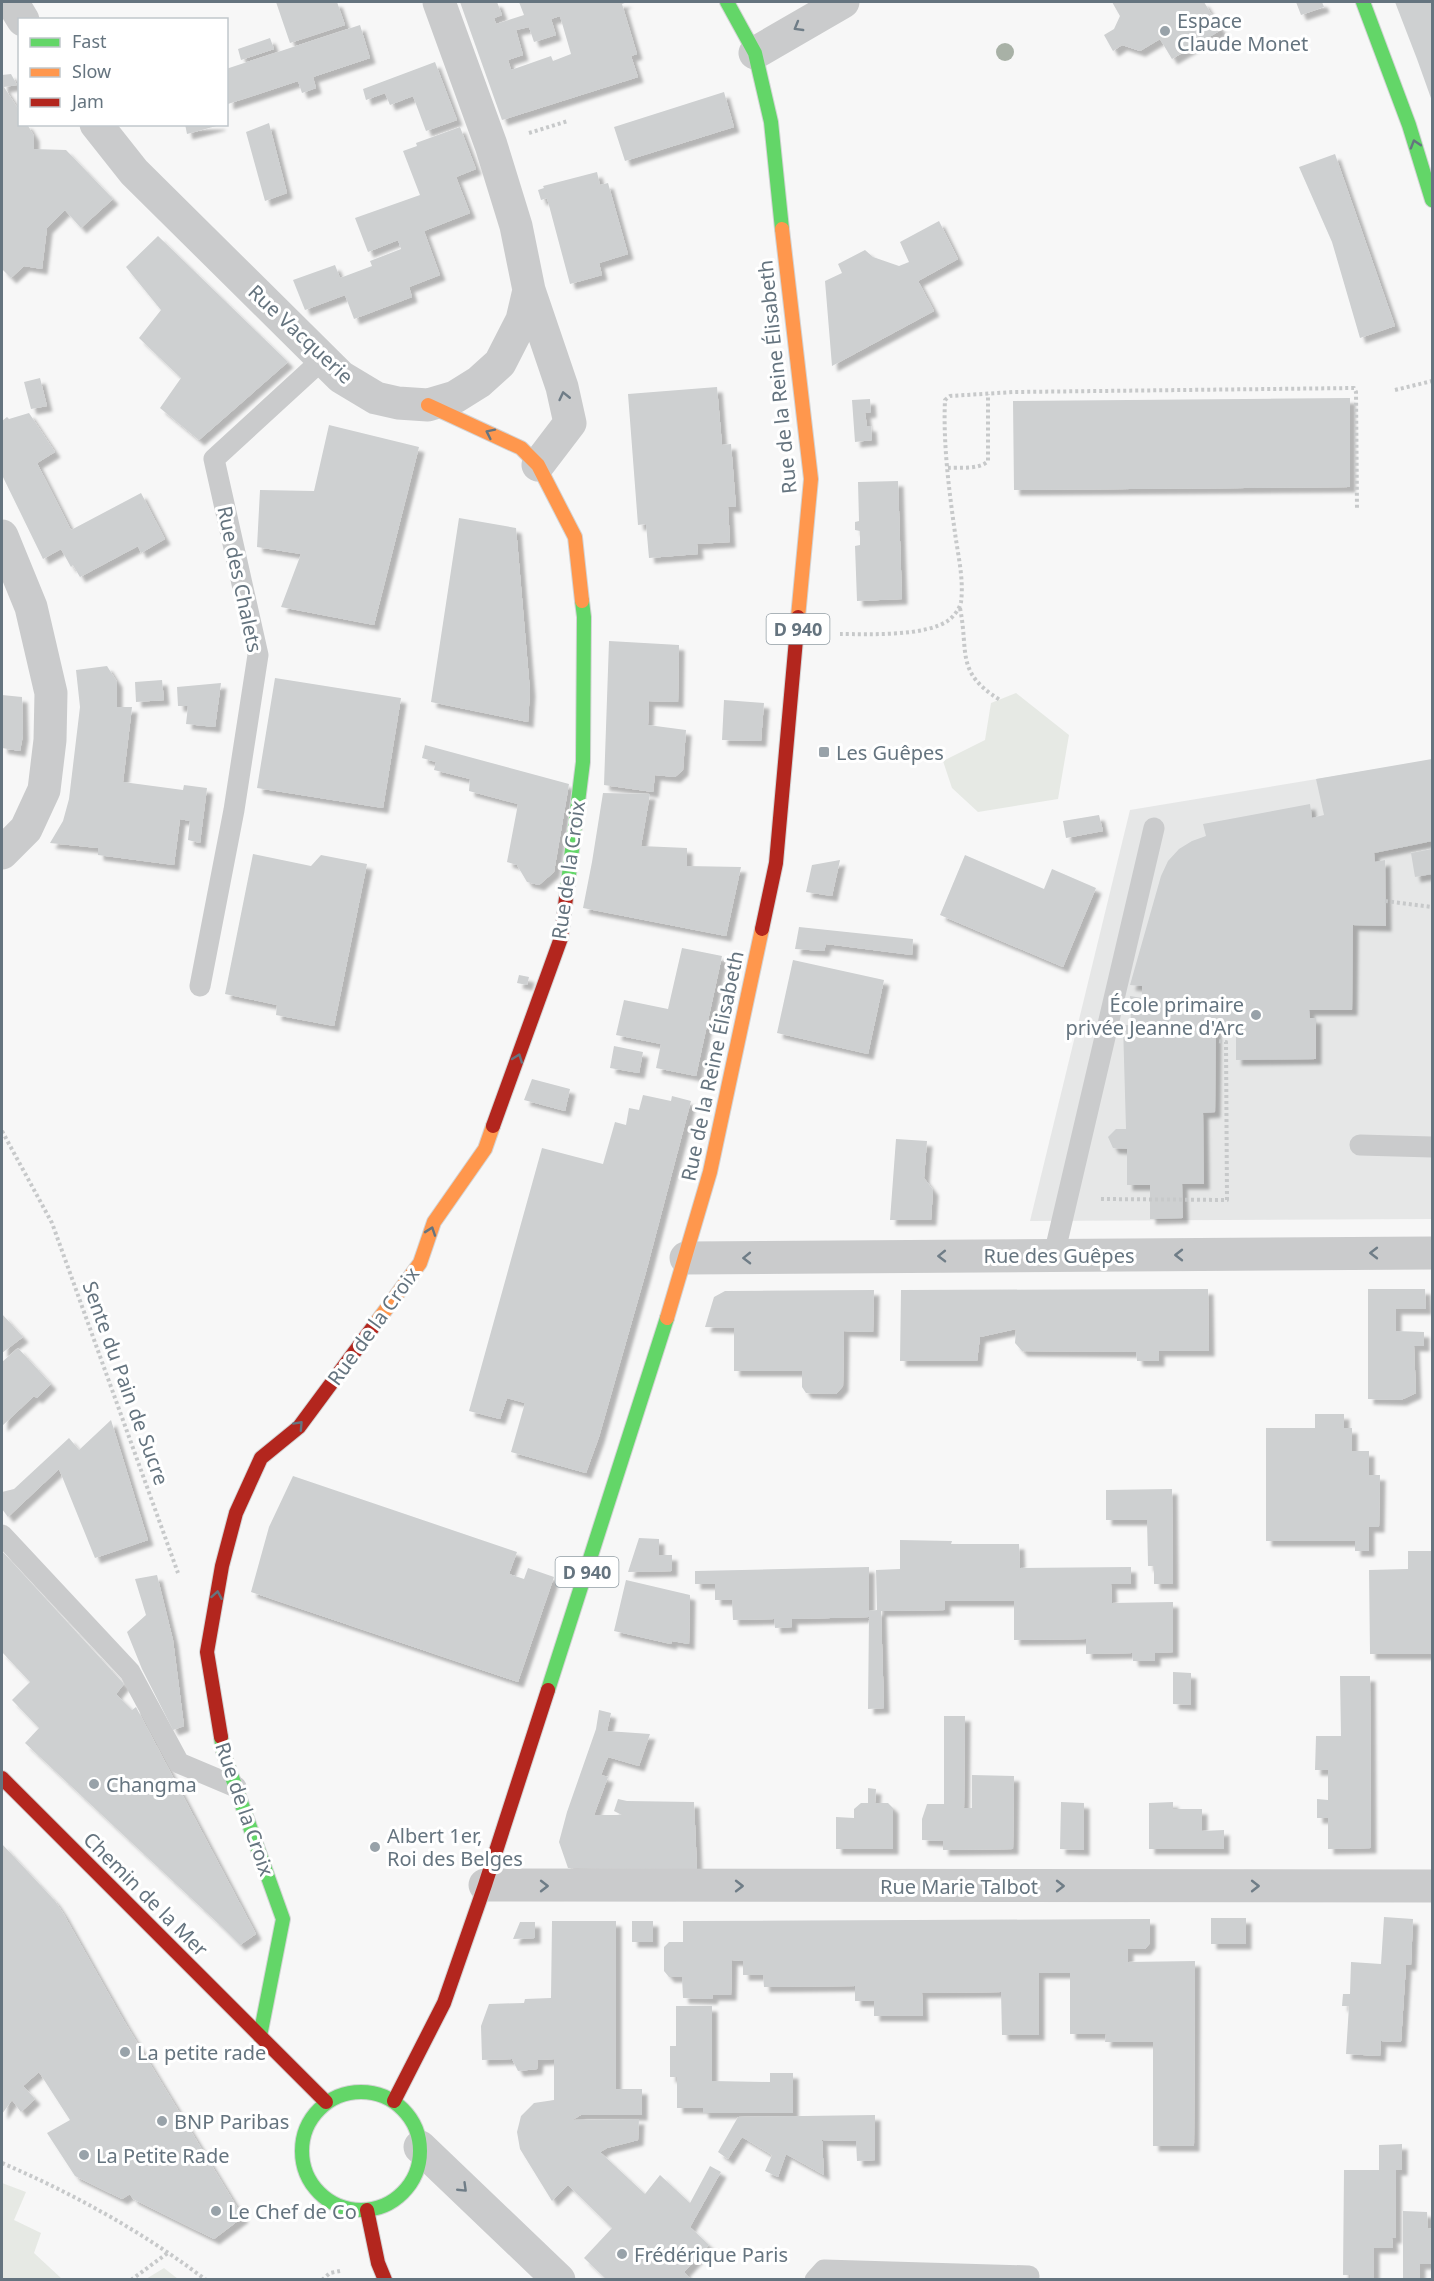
<svg xmlns="http://www.w3.org/2000/svg" width="1434" height="2281" viewBox="0 0 1434 2281" font-family="'Noto Sans',sans-serif">
<style>
.built{fill:#e6e7e7}
.green{fill:#e6e9e4}
.building{fill:#ced0d1;fill-rule:evenodd;filter:url(#shadow)}
.lines{fill:none;stroke-linecap:round;stroke-linejoin:round}
.fast-casing{stroke:#d3d4d5;stroke-width:16}
.slow-casing{stroke:#d3d4d5;stroke-width:16}
.jam-casing{stroke:#d3d4d5;stroke-width:16}
.path{stroke:#c7c9ca;stroke-width:4;stroke-dasharray:3 3;stroke-linecap:butt}
.lane{stroke:#cacbcc;stroke-width:21}
.street{stroke:#cacbcc;stroke-width:33}
.fast{stroke:#63d668;stroke-width:14}
.slow{stroke:#ff974d;stroke-width:14}
.jam{stroke:#b3261e;stroke-width:14}
.tree{fill:#a8b1a6}
.oneway{stroke:#6f7d87}
.oneway2{stroke:#65747f}
.poi-dot{fill:#98a2a9;stroke:#fff;stroke-width:2}
.labels{text-anchor:middle;dominant-baseline:central;stroke-width:6;stroke-linejoin:round;paint-order:stroke}
.shield{fill:#fff;stroke:#939ea5;stroke-width:1.5}
.shield-label{font-size:18px;font-weight:bold;fill:#65747f}
.poi-label{font-size:20px;fill:#65747f;stroke:#fff;text-anchor:start}
.street-label{font-size:20px;fill:#65747f;stroke:#fff}
</style>
<defs>
<filter id="shadow"><feDropShadow dx="5.5" dy="5.5" stdDeviation="1.5" flood-color="#0004"/></filter>
</defs>
<rect width="100%" height="100%" fill="#f7f7f7"/>
<path class="built" d="M1432,760V1219L1030,1221L1130,810Z"/>
<path class="green" d="M1016,693L1069,735L1058,799L978,812L952,788L943,761L985,740L991,703Z
M2,2183L26,2192L14,2220L41,2233L34,2253L62,2279H2Z
M164,2268L178,2279H146Z"/>
<path class="building" d="M276,2H337L345,25L290,43Z
M460,2H497L502,15L494,18L496,24L524,15L519,2H627L622,4L637,54L631,56L638,77L502,120ZM560,16L571,54L553,61L551,56L511,70L508,60L523,55L516,30L529,27L534,42L556,35L551,19Z
M1112,2H1204L1221,30L1172,59L1160,39L1140,51L1122,45L1113,51L1104,35L1114,29L1120,16Z
M1296,2H1322L1324,7L1301,15Z
M1395,2H1432V101L1417,59Z
M360,25L370,58L313,77L316,88L302,93L298,81L228,104L226,69Z
M270,38L274,49L241,60L238,49Z
M435,62L457,120L426,131L413,96L390,105L385,93L366,100L363,89Z
M11,74L17,85L4,87L20,112V124H27L34,136V149L66,150L113,199L81,228L65,210L47,228L42,269L24,266L11,278L2,269V75Z
M724,92L734,127L625,161L614,127Z
M269,123L287,193L265,201L246,132Z
M185,124H220V125L187,134Z
M460,127L476,169L456,177L470,213L424,231L440,275L409,287L412,297L354,319L345,295L305,310L293,280L335,265L340,278L372,266L370,261L401,249L398,240L368,252L355,218L420,195L403,151L417,146L416,143Z
M1335,154L1395,326L1360,338L1332,242L1299,167Z
M597,172L600,185L608,183L628,254L599,263L602,275L570,284L547,198L541,200L538,190L544,188L543,186Z
M939,221L958,259L918,281L934,311L832,366L825,281L842,273L838,264L865,250L873,257L899,266L909,262L900,242Z
M158,236L288,362L199,440L160,408L181,378L139,338L161,310L126,267Z
M40,378L47,406L31,409L24,382Z
M717,387L722,445L731,444L736,507H728L730,542L697,544L698,554L649,558L646,524L638,525L628,394Z
M1350,398V487L1014,490L1013,401Z
M870,399L871,412L865,413L867,426H871L872,440L855,442L852,400Z
M29,413L55,452L37,463L71,530L141,493L165,539L141,553L138,546L80,577L73,565L71,567L61,549L43,559L2,475V421L7,417L9,419Z
M329,425L419,447L374,625L281,607L301,554L257,547L260,490L314,491Z
M898,481L902,599L857,601L855,546L860,545V531L855,530V522L859,521L858,482Z
M459,518L516,528L530,691L528,722L431,702Z
M609,641L679,645L678,702L649,701L648,725L686,730L683,770L675,777L655,775L653,792L604,785Z
M107,666L117,682V707H132L123,782L183,790L184,785L207,788L200,843L188,840L190,821L180,819L174,865L98,855V848L50,843L63,821L69,799L80,707L76,670Z
M275,678L401,698L383,808L257,788Z
M162,680L164,700L136,702L135,682Z
M221,683L215,727L186,724L188,706H178L177,687Z
M2,695L22,697L23,735L20,751L2,748Z
M724,700L764,703L761,741L722,740Z
M425,745L569,784L554,872L539,885L527,882L517,865L507,862L518,804L469,791L470,779L434,770L436,762L422,758Z
M1432,759V841L1374,853L1375,862L1385,860L1386,926L1353,925L1352,1010H1309L1310,1018H1316V1059L1236,1060V1023H1216L1215,1112L1203,1113L1204,1184H1182L1183,1218L1150,1219V1185H1127V1149L1113,1148L1108,1137L1116,1129H1126L1123,1025H1131L1130,996L1142,998V986L1130,985L1161,876L1168,861L1179,849L1192,841L1206,836L1203,824L1310,804L1312,818L1324,815L1316,779Z
M603,793L650,794L641,846L687,848V866L741,867L726,936L583,908L592,862Z
M1099,815L1103,831L1066,838L1063,821Z
M1432,849V874L1415,877L1411,853Z
M253,854L311,866L321,855L367,864L334,1026L276,1015L277,1005L225,994Z
M965,855L1044,889L1052,869L1096,888L1063,967L940,915Z
M840,860L832,896L806,892L812,865Z
M799,927L913,939L912,955L826,944L824,951L795,949Z
M682,948L722,956L696,1076L656,1068L661,1044L616,1035L624,1000L668,1009Z
M793,960L884,980L868,1054L777,1033Z
M519,975L529,977L527,985L517,983Z
M614,1046L643,1052L639,1073L610,1068Z
M532,1079L570,1089L565,1111L524,1100Z
M643,1095L671,1101L672,1096L691,1101L646,1272L599,1437L586,1473L511,1452L525,1403L507,1398L500,1419L469,1411L542,1148L603,1164L615,1122L626,1125L629,1108L639,1110Z
M896,1139L927,1141L924,1178L933,1190L931,1220H890Z
M1208,1289L1209,1351H1159V1361H1137L1136,1352L1022,1351L1015,1343L1016,1329L980,1337L977,1361H900L901,1290Z
M1368,1289H1425L1426,1309H1396V1331L1424,1332V1346H1414L1416,1393L1401,1400L1368,1399Z
M874,1290L873,1332L844,1331L843,1386L836,1394L806,1393L802,1387V1371H734V1328L705,1327L714,1297L725,1291Z
M2,1314L23,1337L2,1353Z
M18,1348L51,1384L37,1398L34,1396L2,1426V1362Z
M1315,1414H1344V1428H1352V1451H1369V1475H1380L1379,1527H1369V1551H1355V1541H1266V1428H1315Z
M111,1420L148,1540L95,1558L59,1469L8,1517L2,1509V1492L14,1489L69,1438L79,1450Z
M293,1476L517,1552L509,1574L524,1579L528,1568L554,1577L518,1682L251,1592L269,1527Z
M1172,1489L1173,1584H1154V1566H1148L1147,1520H1106V1490Z
M639,1538L659,1539V1555H672V1571L628,1572Z
M900,1540L952,1541L951,1544H1019L1020,1568L1131,1567V1584H1111L1112,1603L1173,1602V1652L1155,1653V1661H1133L1132,1653L1086,1654V1639L1014,1640V1601H945V1610L881,1611L884,1708L868,1709L869,1617L792,1619V1627L775,1628L774,1619L733,1620L732,1600H715V1584H695V1571L869,1567V1611L877,1610L876,1570L900,1569Z
M2,1551L124,1684L116,1694L132,1710L136,1707L256,1934L240,1945L221,1926L25,1743L39,1728L12,1700L30,1682L2,1652Z
M1408,1551H1432V1654H1370L1369,1570L1408,1569Z
M157,1575L173,1640L184,1726L173,1730L142,1669L127,1632L146,1615L135,1579Z
M626,1580L690,1595L689,1644L672,1641L671,1644L614,1631Z
M1173,1672L1191,1673V1705L1173,1704Z
M1340,1676H1370L1371,1848L1328,1849V1818H1317V1799L1328,1800V1770H1315L1316,1736H1341Z
M599,1710L611,1713L607,1731L650,1734L639,1766L608,1757L601,1775L608,1777L594,1815H622L614,1811L618,1799L627,1801L694,1802L697,1869L568,1868L559,1842L567,1812L596,1729Z
M944,1716H965L964,1808H972V1775L1014,1776L1013,1849L943,1850V1841L922,1840V1819L927,1804H944Z
M868,1788L876,1789L875,1803H888L893,1808V1849H836V1817L854,1818V1809L861,1803H868Z
M1061,1802L1084,1803V1850L1060,1849Z
M1173,1802V1809H1202V1831L1224,1830V1849H1149V1803Z
M2,1844L55,1901L63,1913L124,2021L243,2217L214,2239L133,2199L130,2194L122,2199L75,2176L47,2133L70,2120L39,2072L23,2086L35,2099L21,2112L12,2100L2,2114Z
M1384,1917L1413,1919L1411,1965H1406L1401,2042L1381,2041L1380,2056L1346,2054L1349,2006H1342L1343,1994H1350L1351,1962L1381,1964Z
M1211,1918H1246V1944H1211Z
M1150,1919V1943L1145,1949H1128V1962L1195,1961L1194,2146H1153V2042H1105L1106,2034H1070V1973H1039V2035H1002L1001,1992L922,1993L923,2016H874V2001H855V1986L764,1987L763,1975H743V1961L732,1960L731,1995H713L712,1999L683,1998L682,1977H669L664,1971V1947L669,1942H683V1921Z
M552,1921H616V2089H642V2115H581L572,2120L639,2119L638,2140L607,2148L600,2152L645,2194L660,2175L690,2203L710,2166L721,2172L690,2227L709,2245L684,2272L691,2280H607L584,2258L612,2228L568,2185L552,2201L520,2149L517,2132L521,2116L534,2103L554,2100V2059L538,2060L537,2069L518,2071L512,2059L482,2060L481,2026L489,2004L524,2003L525,1999L551,1998Z
M632,1921H653V1942H632Z
M520,1922H535V1938L513,1939Z
M676,2006H712V2081L770,2082V2073H793V2113H703V2108H677V2077H670V2046H676Z
M875,2115V2160L857,2161L856,2141L822,2140L824,2175L786,2154L778,2177L765,2171L772,2155L742,2137L728,2159L718,2152L738,2117Z
M1402,2144V2170H1396V2238H1392L1393,2248H1374V2280H1350V2275H1343L1344,2170H1379V2145Z
M1403,2211L1427,2212L1428,2228L1432,2229V2264H1420V2280H1403Z"/>
<g class="lines">
<g class="fast-casing">
<path id="fast" d="M727,2L755,53L771,122L782,229
M1363,2L1409,125L1432,200
M566,898L583,762L584,617L582,601
M548,1690L667,1318
M221,1737L223,1752L283,1919L260,2036
M302 2151a59 59 0 1 1 118 0a59 59 0 1 1-118 0Z"/>
</g>
<g class="slow-casing">
<path id="slow" d="M782,229L811,479L798,617
M428,405L521,448L538,465L575,537L582,601
M667,1318L710,1172L762,929
M376,1323L420,1263L434,1222L485,1149L493,1126"/>
</g>
<g class="jam-casing">
<path id="jam" d="M762,929L776,863L798,617
M493,1126L561,938L566,898
M221,1737L207,1652L222,1566L236,1513L261,1458L299,1427L376,1323
M2,1778L326,2102
M394,2101L444,2003L485,1885L548,1690
M367,2210L378,2263L385,2280"/>
</g>
<path class="path" d="M529,133L568,121
M1395,390L1432,381
M948,468C960,467 979,470 988,461V394
M960,608C969,653 955,672 1000,700
M840,634C869,634 925,637 949,620C954,616 960,608 961,602C964,580 958,555 955,533C949,490 943,444 945,400L950,396L1014,392L1354,388L1356,392L1357,509
M1385,901L1432,907
M2,1131L52,1223L178,1573
M1101,1199L1227,1200L1226,1042L1217,1041
M2,2163C74,2194 143,2232 206,2280
M131,2280L169,2252
M322,2280L330,2273L340,2271"/>
<path class="lane" d="M200,986L234,810L258,655L214,459L323,359
M1360,1145L1432,1147
M1054,1255L1154,828
M2,1535L130,1672L179,1763L236,1787
M815,2280L824,2270L1029,2276"/>
<path class="street" d="M12,2L23,20
M755,53L843,2
M96,124L134,172L341,377L376,398L398,403L428,405L455,397L479,382L500,363L522,320L529,290L516,226L491,145L439,2
M529,290L562,387L570,423L538,465
M2,536L31,607L51,693L50,740L44,790L26,829L2,853
M686,1258L1432,1253
M485,1885L1432,1886
M420,2147L559,2280"/>
<use href="#fast" class="fast"/>
<use href="#slow" class="slow"/>
<use href="#jam" class="jam"/>
</g>
<circle class="tree" cx="1005" cy="52" r="9"/>
<defs><path id="oneway-chevron" d="M-2-3.5L2.5 0L-2 3.5" fill="none" stroke-width="1.6" stroke-linecap="round" stroke-linejoin="round" transform="scale(1.5)"/></defs>
<g class="oneway">
<use href="#oneway-chevron" transform="translate(798 27) rotate(150)"/>
<use href="#oneway-chevron" transform="translate(564 396) rotate(-103)"/>
<use href="#oneway-chevron" transform="translate(1374 1253) rotate(180)"/>
<use href="#oneway-chevron" transform="translate(1179 1255) rotate(180)"/>
<use href="#oneway-chevron" transform="translate(942 1256) rotate(179)"/>
<use href="#oneway-chevron" transform="translate(747 1258) rotate(179)"/>
<use href="#oneway-chevron" transform="translate(544 1886)"/>
<use href="#oneway-chevron" transform="translate(739 1886)"/>
<use href="#oneway-chevron" transform="translate(1060 1886)"/>
<use href="#oneway-chevron" transform="translate(1255 1886)"/>
<use href="#oneway-chevron" transform="translate(463 2188) rotate(44)"/>
</g>
<g class="oneway2">
<use href="#oneway-chevron" transform="translate(1415 144) rotate(-107)"/>
<use href="#oneway-chevron" transform="translate(490 433) rotate(-154)"/>
<use href="#oneway-chevron" transform="translate(518 1058) rotate(-70)"/>
<use href="#oneway-chevron" transform="translate(431 1231) rotate(-71)"/>
<use href="#oneway-chevron" transform="translate(299 1425) rotate(-47)"/>
<use href="#oneway-chevron" transform="translate(217 1595) rotate(-80)"/>
</g>
<g class="poi-dot">
<circle cx="1165" cy="31" r="6"/>
<rect x="818" y="746" width="12" height="12" rx="3"/>
<circle cx="1256" cy="1015" r="6"/>
<circle cx="94" cy="1784" r="6"/>
<circle cx="375" cy="1847" r="6"/>
<circle cx="125" cy="2052" r="6"/>
<circle cx="162" cy="2121" r="6"/>
<circle cx="84" cy="2155" r="6"/>
<circle cx="216" cy="2211" r="6"/>
<circle cx="622" cy="2254" r="6"/>
</g>
<g class="labels">
<g class="shield">
<rect x="766.5" y="614" width="63" height="30" rx="4.5"/>
<rect x="555.5" y="1557" width="63" height="30" rx="4.5"/>
</g>
<g class="shield-label">
<text x="798" y="629">D 940</text>
<text x="587" y="1572">D 940</text>
</g>
<g class="poi-label">
<text x="1177" y="20">Espace<tspan x="1177" dy="23">Claude Monet</tspan></text>
<text x="836" y="752">Les Guêpes</text>
<text x="1244" y="1004" text-anchor="end">École primaire<tspan x="1244" dy="23">privée Jeanne d'Arc</tspan></text>
<text x="106" y="1784">Changma</text>
<text x="387" y="1835">Albert 1er,<tspan x="387" dy="23">Roi des Belges</tspan></text>
<text x="137" y="2052">La petite rade</text>
<text x="174" y="2121">BNP Paribas</text>
<text x="96" y="2155">La Petite Rade</text>
<text x="228" y="2211">Le Chef de Co</text>
<text x="634" y="2254">Frédérique Paris</text>
</g>
<g class="street-label">
<text transform="translate(301 334) rotate(43)">Rue Vacquerie</text>
<text transform="translate(777 377) rotate(-96)">Rue de la Reine Élisabeth</text>
<text transform="translate(240 579) rotate(78)">Rue des Chalets</text>
<text transform="translate(568 870) rotate(-82)">Rue de la Croix</text>
<text transform="translate(712 1066) rotate(-78)">Rue de la Reine Élisabeth</text>
<text x="1059" y="1255">Rue des Guêpes</text>
<text transform="translate(373 1326) rotate(-54)">Rue de la Croix</text>
<text transform="translate(126 1383) rotate(70)">Sente du Pain de Sucre</text>
<text transform="translate(245 1809) rotate(71)">Rue de la Croix</text>
<text x="959" y="1886">Rue Marie Talbot</text>
<text transform="translate(146 1894) rotate(45)">Chemin de la Mer</text>
</g>
</g>
<rect width="1434" height="2281" fill="none" stroke="#65747f" stroke-width="6"/>
<rect x="18" y="18" width="210" height="108" fill="#ffffff" stroke="#c1c7cc" stroke-width="1.5"/>
<rect x="30" y="38" width="30" height="9" fill="#63d668" stroke="#c1c7cc" stroke-width="1.5"/>
<text x="72" y="48" font-size="18" fill="#65747f">Fast</text>
<rect x="30" y="68" width="30" height="9" fill="#ff974d" stroke="#c1c7cc" stroke-width="1.5"/>
<text x="72" y="78" font-size="18" fill="#65747f">Slow</text>
<rect x="30" y="98" width="30" height="9" fill="#b3261e" stroke="#c1c7cc" stroke-width="1.5"/>
<text x="72" y="108" font-size="18" fill="#65747f">Jam</text>
</svg>
